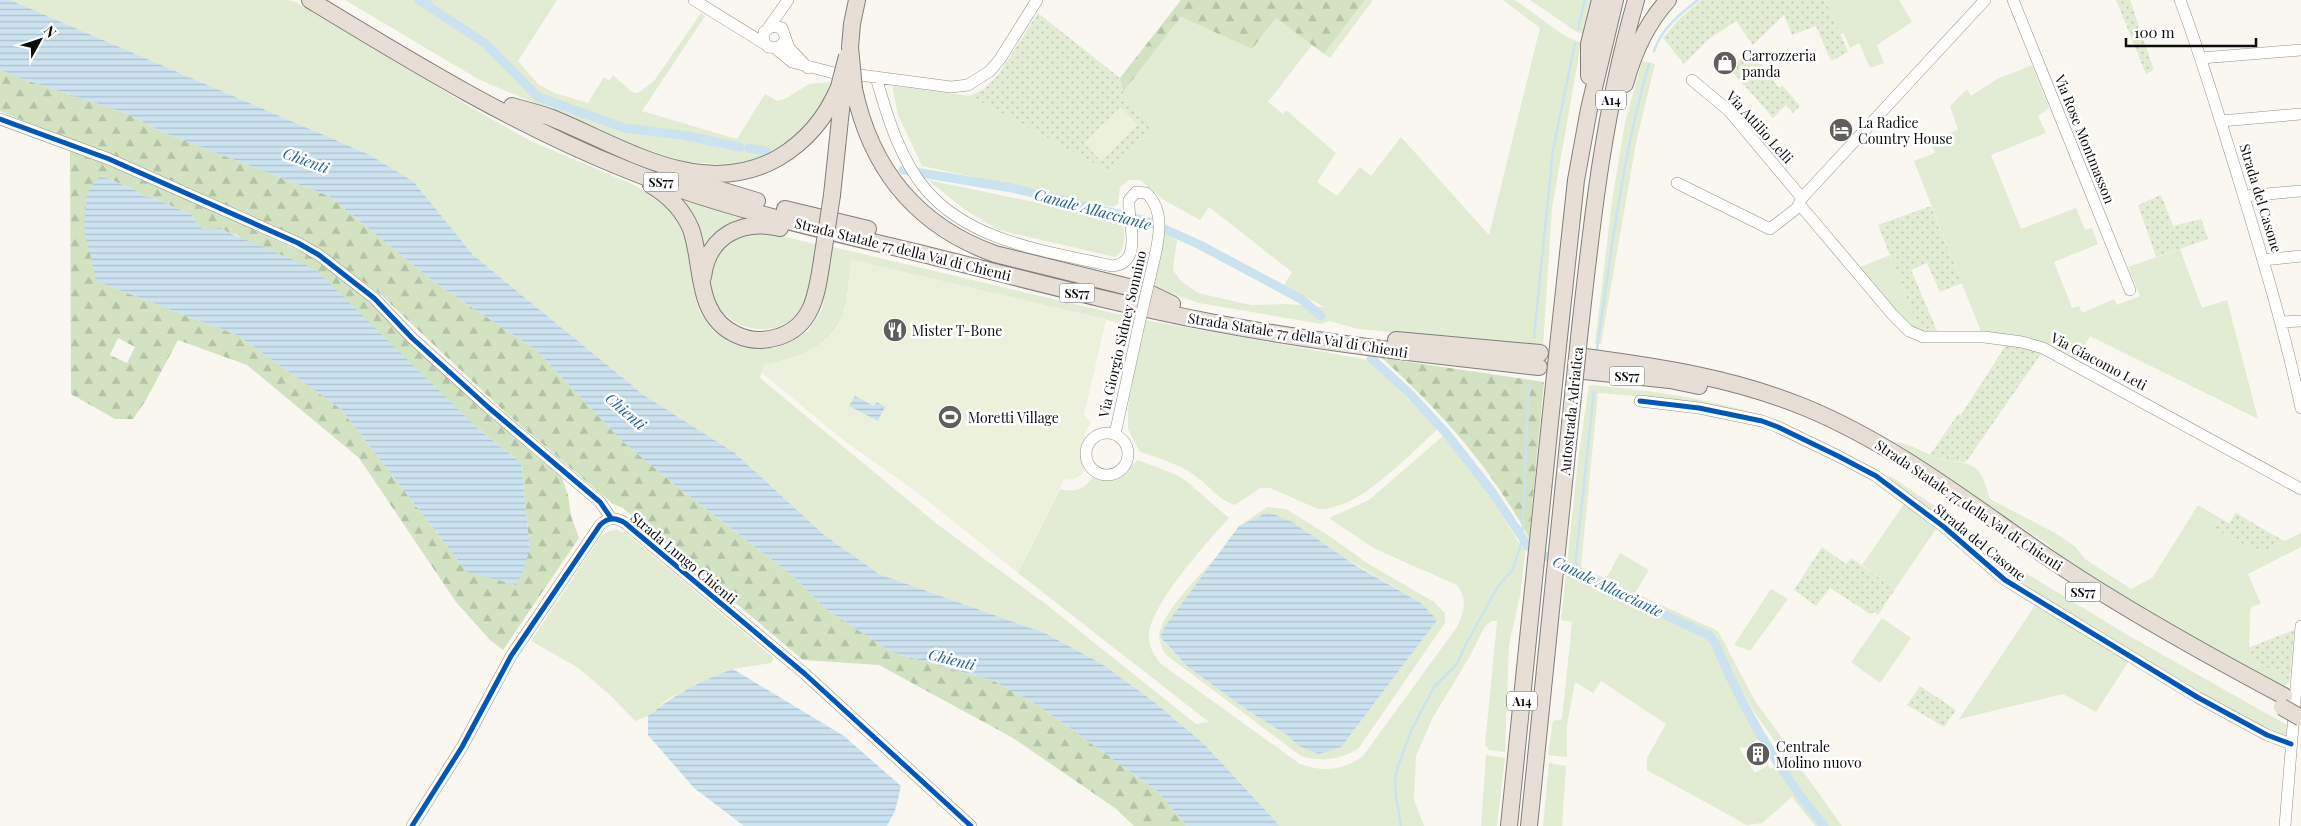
<svg xmlns="http://www.w3.org/2000/svg" width="2301" height="826" viewBox="0 0 2301 826" font-family="'Playfair Display',serif">
<style>
.grass{fill:#e2ecd2;fill-rule:evenodd}
.forest{fill:url(#forest-firs);fill-rule:evenodd}
.garden{fill:url(#garden-dots)}
.pitch{fill:#ecf1db}
.water{fill:url(#water-rules)}
.lines{fill:none;stroke-linecap:round;stroke-linejoin:round}
.stream{stroke:#cae3ef;stroke-width:2.5}
.canal{stroke:#cae3ef;stroke-width:9}
.minor-casing{stroke:#93928f;stroke-width:12}
.highway-casing{stroke:#807f7c;stroke-width:18}
.minor{stroke:#fefefd;stroke-width:11}
.highway{stroke:#e7ded6;stroke-width:16}
.minor-bridge-casing{stroke:#93928f;stroke-width:12;stroke-linecap:butt}
.highway-bridge-casing{stroke:#807f7c;stroke-width:18;stroke-linecap:butt}
.minor-bridge{stroke:#fefefd;stroke-width:11}
.highway-bridge{stroke:#e7ded6;stroke-width:16}
.cycleway-casing{stroke:#fff;stroke-width:8}
.cycleway{stroke:#0057b8;stroke-width:5}
.labels{text-anchor:middle;dominant-baseline:central;stroke-width:5;stroke-linejoin:round;paint-order:stroke}
.shield{fill:#fff;stroke:#555;stroke-width:1}
.shield-label{font-size:12px;font-weight:bold;fill:#0c0c0c}
.poi-label{font-size:14px;fill:#0c0c0c;stroke:#fff;text-anchor:start}
.street-label{font-size:14px;fill:#0c0c0c;stroke:#fff}
.water-label{font-size:15px;font-style:italic;fill:#23618f;stroke:#fff}
</style>
<defs>
<pattern id="forest-firs" width="22" height="20" patternUnits="userSpaceOnUse" patternTransform="scale(1.25)"><rect width="22" height="20" fill="#d3e3c1"/><path d="M5 1l3.5 6h-7zM16 11l3.5 6h-7z" fill="#b4c2a5"/></pattern>
<pattern id="garden-dots" width="8" height="8" patternUnits="userSpaceOnUse" patternTransform="scale(1.25)"><rect width="8" height="8" fill="#e2ecd2"/><path d="M2 2h.1M6 6h.1" fill="none" stroke="#c1c9b3" stroke-width="1.8" stroke-linecap="round"/></pattern>
<pattern id="water-rules" width="6" height="5" patternUnits="userSpaceOnUse" patternTransform="scale(1.25)"><rect width="6" height="5" fill="#cae3ef"/><path d="M0 2.5h6" fill="none" stroke="#acc2cc"/></pattern>
</defs>
<rect width="100%" height="100%" fill="#f9f7f0"/>
<path class="grass" d="M10,0H288L296,2L479,112L531,141L634,185L662,202L681,224L687,244L693,288L699,311L713,331L735,344L755,349L775,348L794,340L808,331L822,310L833,247L1134,318L1133,326L852,260C849,275 849,291 845,307C834,347 801,357 764,365L760,378L937,524L1047,605L1196,724L1209,722L1018,573L1060,489C1077,493 1083,489 1094,476L1117,479L1138,460L1177,475L1186,481L1229,518C1208,541 1149,606 1149,636C1149,648 1154,655 1161,664L1300,764C1323,772 1343,771 1363,756L1457,627C1464,612 1468,599 1457,585L1375,549L1329,518L1369,500L1444,435L1487,491L1519,543L1526,547L1520,596L1509,645L1505,752L1489,750L1485,745L1497,621H1491L1484,628L1470,656L1432,719L1416,756L1414,800L1424,826H1280L1204,744L1153,701L1102,664L1045,633L879,574L823,534L735,453L645,396L473,255L414,182L368,154Z
M345,0H557L518,61L538,84L555,93L588,103L604,77L609,81L613,75L632,92L638,93L654,81L701,13L705,16L642,111L737,139L765,94L777,101L785,99L809,84L830,82L825,100L817,114L800,132L760,159L728,165L686,162L632,145L478,79Z
M1365,0H1373L1330,58L1324,54Z
M1503,0H1515L1565,36L1581,43L1552,208L1543,347L1358,329L1330,321L1321,324L1199,303L1153,287L1163,233L1177,240L1173,270L1181,281L1198,293L1251,305L1287,304L1324,307L1284,285L1292,272L1209,207L1200,220L1164,200L1140,180H1129L1120,187L1118,204L1113,207L922,166L898,115L893,90V86L970,96L1110,172L1155,127L1125,102L1123,92L1181,17L1252,49L1276,18L1312,45L1268,102L1283,114L1286,110L1336,153L1317,182L1337,196L1360,167L1371,176L1401,137L1489,235L1540,28Z
M1530,0H1592L1583,34L1577,32Z
M1825,0H1899L1912,22L1877,45L1884,63L1870,68L1859,43L1850,48L1844,33L1840,34Z
M1642,61L1655,64L1636,143L1601,344H1595L1612,201L1625,123Z
M2032,65L2049,108L2038,116L2046,133L1991,155L2021,229L2076,208L2085,230L2092,228L2098,244L2054,262L2072,308L2079,306L2082,313L2114,299L2117,305L2140,296L2128,267L2180,249L2202,308L2227,300L2258,419L2090,336L2075,361L1981,332L1914,161L1935,153L1930,141L1958,130L1950,106L1967,89L1971,96L1997,79Z
M928,180L1058,207L1060,205L1124,220C1123,232 1128,249 1115,257L999,230L965,210Z
M677,196L751,220L709,246L704,245L694,217Z
M748,228L815,244C814,263 815,286 805,303C778,355 694,323 714,265C715,260 716,252 720,247C725,240 740,234 748,228Z
M1890,255L1920,331C1894,319 1877,289 1860,267Z
M1145,320L1369,360L1438,429C1409,454 1359,511 1318,509L1270,488H1260L1235,505C1218,500 1209,485 1194,475C1179,464 1158,458 1140,452L1128,429V406Z
M1589,385C1660,391 1742,402 1806,434C1740,410 1668,397 1598,393L1581,567L1606,579L1620,553L1649,570L1635,593L1718,631L1755,701L1794,754L1799,766L1842,826H1815L1792,797L1762,823L1747,825L1647,770V758L1666,724L1601,681L1593,693L1575,682L1567,725V757L1548,755L1553,721L1562,719L1572,622L1561,620L1578,460ZM1731,671L1752,709L1784,754L1773,761L1775,766L1771,769L1768,765L1755,773L1739,748L1747,747L1758,739L1728,678Z
M1894,442C1913,443 1930,458 1949,461C1959,463 1966,461 1975,468C1985,475 1986,489 1990,499L2055,533L2076,547L2085,559L2131,589L2153,577L2198,505L2220,518L2214,528L2259,553L2301,533V547L2248,574L2261,604L2253,606L2250,610L2249,658L2290,680L2283,689L2230,661L2070,565L2049,545L2017,524L1997,515Z
M1887,474L1986,541L2019,569L2131,637L2287,725L2286,734L2281,736L2222,705L2023,586L2002,572L1898,488Z
M1904,504L1936,529L1895,589L1862,565Z
M1267,507L1286,509L1328,535L1367,563L1434,602L1445,613V623L1358,749C1338,760 1322,762 1301,756L1165,654C1161,646 1157,637 1161,628C1169,605 1202,573 1219,554L1160,638L1188,667L1250,712L1287,735L1299,746L1421,603L1268,512L1239,526Z
M617,530L627,534L774,658L771,663L733,669L712,677L668,699L648,716L635,721L610,695L577,667L531,641L601,536L609,531Z
M1771,589L1788,599L1750,651L1734,645Z
M2036,604L2129,661L2096,712L2063,694L1959,719Z
M1882,618L1911,638L1880,683L1851,662Z
M1486,755L1505,758L1497,826H1481Z
M1549,763L1566,766L1562,826H1543Z"/>
<path class="forest" d="M1181,0H1365L1324,54L1276,18L1252,49L1181,17L1123,92L1120,78Z
M0,70L14,76L126,113L162,132L329,196L434,282L536,350L621,440L675,485L793,576L826,609L891,652L994,681L1039,706L1157,791L1187,826H1134L1115,808L1013,738L879,665L803,660L623,508L613,504L506,413L380,294L330,257L165,179L0,111Z
M70,148L234,221L308,255L328,268L368,298L561,475L568,495L571,516L579,538L503,650L490,640L456,602L359,458L247,365L178,340L146,400L133,419H115L71,394ZM100,175L137,191L143,196L151,197L192,215L198,226L204,229L221,228L227,232L237,235L521,463L530,550L467,572L341,409L237,335L96,281ZM118,338L135,347L127,363L110,355Z
M1382,358L1544,382L1529,538C1490,466 1442,413 1382,358Z"/>
<path class="garden" d="M1701,0H1825L1848,52L1831,61L1816,26L1792,35L1784,15L1753,45L1736,21L1709,39L1684,64L1663,38L1678,20Z
M2116,0H2130L2154,70L2146,74Z
M1038,13L1120,78L1126,102L1156,128L1110,172L970,96L984,89L998,75Z
M1755,55L1779,88L1782,85L1800,106L1793,113L1786,105L1773,118L1730,69L1741,58L1747,65Z
M2161,195L2173,226L2201,219L2208,239L2156,257L2138,205Z
M1931,206L1962,283L1940,292L1927,263L1911,270L1938,333L1920,331L1878,225Z
M2008,342L2043,351L1966,462L1949,461L1930,455L1958,414L1961,415Z
M2236,513L2284,541L2259,553L2214,528L2220,518L2229,523Z
M1822,547L1846,564L1851,558L1895,589L1878,615L1874,612L1870,614L1830,588L1816,606L1794,590Z
M2294,630L2290,680L2249,658L2248,648Z
M1920,686L1956,710L1944,727L1907,705Z"/>
<path class="pitch" d="M1120,107L1138,125L1101,161L1084,143Z
M852,260L1106,320L1084,415L1091,423L1084,434L1085,439L1080,449L1084,471C1077,479 1074,481 1064,479L1018,573L914,490L846,442L762,373L764,365C792,359 823,351 838,325C849,307 849,280 852,260Z"/>
<path class="water" d="M0,0H10L368,154L414,182L473,255L645,396L735,453L823,534L879,574L1045,633L1102,664L1153,701L1204,744L1280,826H1187L1157,791L1039,706L994,681L891,652L826,609L793,576L675,485L621,440L536,350L434,282L329,196L162,132L126,113L14,76L0,70Z
M100,175L137,191L143,196L151,197L192,215L198,226L204,229L221,228L227,232L315,269L477,428L521,463L530,550L517,585L467,572L341,409L237,335L96,281L84,228L87,193Z
M855,396L874,406L877,402L885,407L878,421L849,406Z
M1268,512L1292,522L1355,565L1421,603L1437,620L1341,747L1319,754L1299,746L1287,735L1250,712L1188,667L1160,637L1166,625L1239,526Z
M733,669L844,736L901,786L895,811L887,826H744L694,788L648,735V716C673,695 702,680 733,669Z"/>
<g class="lines">
<path class="stream" d="M431,0V8
M1578,29L1585,0
M1654,51C1661,29 1680,14 1698,0
M1534,337L1553,150L1575,43
M1597,349C1611,254 1622,157 1649,64
M1576,572V558L1594,391
M1401,826L1396,796L1395,779L1398,766L1411,731L1434,687L1457,664L1466,644L1497,588L1513,569L1522,540L1529,384"/>
<path class="canal" d="M419,0L486,44L538,97L625,128L682,135L740,147
M749,148L766,151
M903,170L1012,188L1147,221L1200,245L1301,299L1321,316
M1371,358L1410,394L1446,433L1490,489L1528,546L1564,567L1710,636L1715,643C1742,708 1779,771 1824,826"/>
<g class="minor-casing">
<path id="minor" d="M694,0L765,44
M2013,0L2130,290
M2180,0C2203,61 2221,123 2240,184C2263,259 2285,332 2301,408
M769,27L788,0
M785,41L778,48L768,47L764,41V32L772,26L782,28L789,48L808,68
M775,48L792,62L834,73
M2201,58L2301,50
M860,75L951,87L968,85L990,71L1000,59L1037,0
M876,77C887,116 900,160 927,191C973,243 1048,251 1112,266C1145,263 1127,220 1129,200L1136,192L1146,193C1169,213 1156,251 1150,277
M1692,80L1729,111L1802,198
M0,119L109,159L298,243L319,255L374,298L412,338L488,407L600,502L611,518
M2221,121L2301,114
M1677,183L1770,229L1797,208L1802,198L1985,0
M2244,196L2301,191
M1800,205L1892,314L1909,331L1923,337H1984L2022,342L2043,348L2301,489
M2264,260L2301,256
M2282,322L2301,321
M1640,401L1699,408L1762,421L1778,427L1838,456L1876,476L1944,527L2005,580L2197,697L2267,735L2291,744
M1086 454a21 21 0 1 1 42 0a21 21 0 1 1-42 0Z
M1115,434L1138,329
M412,826L462,747L511,656L600,525C608,517 616,517 625,523L805,674L971,826
M2285,826L2301,626"/>
</g>
<g class="highway-casing">
<path id="highway" d="M310,0C412,62 513,124 625,169C723,209 828,231 931,256C1024,279 1116,304 1210,322C1319,343 1429,355 1539,367
M850,47L852,24L857,0
M1589,76V44L1600,0
M1625,84C1633,54 1647,23 1668,0
M854,89C871,169 917,226 995,254L1145,291L1172,304
M512,106C525,110 539,113 552,118C623,147 702,201 778,158C807,141 826,118 839,87
M668,174L757,201
M651,185C668,195 683,210 691,229C704,266 694,316 737,335C750,341 765,341 778,337C814,326 817,291 822,260
M832,195L843,91
M785,209L868,229
M703,277C708,235 742,219 780,228
M1559,337L1576,180L1589,109L1615,0
M1579,338C1592,221 1603,114 1636,0
M1396,340L1540,353
M1585,357C1660,367 1733,378 1804,407C1897,445 1976,509 2059,565C2131,613 2207,655 2284,696
M1584,371L1670,380L1699,386
M1509,826L1550,422
M1529,826L1570,424"/>
</g>
<use href="#minor" class="minor"/>
<use href="#highway" class="highway"/>
<g class="minor-bridge-casing">
<path id="minor-bridge" d="M1138,329L1150,277"/>
</g>
<g class="highway-bridge-casing">
<path id="highway-bridge" d="M850,47L854,89
M839,87L847,56
M822,260L832,195
M1550,422L1559,337
M1570,424L1579,338
M2282,707L2301,718"/>
</g>
<use href="#minor-bridge" class="minor-bridge"/>
<use href="#highway-bridge" class="highway-bridge"/>
<g class="cycleway-casing">
<path id="cycleway" d="M0,119L109,159L298,243L319,255L374,298L412,338L488,407L600,502L611,518
M1640,401L1699,408L1762,421L1778,427L1838,456L1876,476L1944,527L2005,580L2197,697L2267,735L2291,744
M412,826L462,747L511,656L600,525C608,517 616,517 625,523L805,674L971,826"/>
</g>
<use href="#cycleway" class="cycleway"/>
</g>
<defs>
<g id="shop-disc" transform="scale(1.25)"><circle r="9.5" fill="#5f5e5c" stroke="#fff"/><path d="M-5-2.5h2.3a2.7 3.5 0 0 1 5.4 0H5L5.5 6h-11ZM-1.5-2.5h3a1.5 2.3 0 0 0-3 0Z" fill="#fff"/></g>
<g id="hotel-disc" transform="scale(1.25)"><circle r="9.5" fill="#5f5e5c" stroke="#fff"/><path d="M-6-4.5h1.5V1H6V5H4.5V3h-9V5H-6ZM-4 0a1.8 1.8 0 1 1 3.6 0ZM.5 0V-2.5h3Q6-2.5 6 0Z" fill="#fff"/></g>
<g id="restaurant-disc" transform="scale(1.25)"><circle r="9.5" fill="#5f5e5c" stroke="#fff"/><path d="M-5-6h1v4h1v-4h1v4h1v-4h1v5L-1.5 .5V6h-2V.5L-5-1ZM5-6V6H3V1.5H1.5Q1.5-4 5-6Z" fill="#fff"/></g>
<g id="stadium-disc" transform="scale(1.25)"><circle r="9.5" fill="#5f5e5c" stroke="#fff"/><path d="M0-5a6.5 5 0 1 0 0 10a6.5 5 0 1 0 0-10ZM-3.5-1.8h7v3.6h-7Z" fill="#fff"/></g>
<g id="building-disc" transform="scale(1.25)"><circle r="9.5" fill="#5f5e5c" stroke="#fff"/><path d="M-4-6H4V6H1V3H-1V6H-4ZM-2.5-4.3h1.7v1.8h-1.7ZM.8-4.3h1.7v1.8H.8ZM-2.5-1h1.7V.8h-1.7ZM.8-1h1.7V.8H.8Z" fill="#fff"/></g>
</defs>
<g fill-rule="evenodd">
<use href="#shop-disc" x="1725" y="63"/>
<use href="#hotel-disc" x="1841" y="130"/>
<use href="#restaurant-disc" x="895" y="330"/>
<use href="#stadium-disc" x="950" y="417"/>
<use href="#building-disc" x="1758" y="754"/>
</g>
<g class="labels">
<g class="shield">
<rect x="1596" y="90.5" width="30" height="19" rx="4"/>
<rect x="643.5" y="172.5" width="35" height="19" rx="4"/>
<rect x="1059.5" y="283.5" width="35" height="19" rx="4"/>
<rect x="1609.5" y="366.5" width="35" height="19" rx="4"/>
<rect x="2065.5" y="582.5" width="35" height="19" rx="4"/>
<rect x="1507" y="691.5" width="30" height="19" rx="4"/>
</g>
<g class="shield-label">
<text x="1611" y="100">A14</text>
<text x="661" y="182">SS77</text>
<text x="1077" y="293">SS77</text>
<text x="1627" y="376">SS77</text>
<text x="2083" y="592">SS77</text>
<text x="1522" y="701">A14</text>
</g>
<g class="poi-label">
<text x="1742" y="55">Carrozzeria<tspan x="1742" dy="16">panda</tspan></text>
<text x="1858" y="122">La Radice<tspan x="1858" dy="16">Country House</tspan></text>
<text x="912" y="330">Mister T-Bone</text>
<text x="968" y="417">Moretti Village</text>
<text x="1776" y="746">Centrale<tspan x="1776" dy="16">Molino nuovo</tspan></text>
</g>
<g class="street-label">
<text transform="translate(1760 127) rotate(48)">Via Attilio Lelli</text>
<text transform="translate(2085 139) rotate(68)">Via Rose Montmasson</text>
<text transform="translate(2261 198) rotate(73)">Strada del Casone</text>
<text transform="translate(903 249) rotate(14)">Strada Statale 77 della Val di Chienti</text>
<text transform="translate(1122 334) rotate(-77)">Via Giorgio Sidney Sonnino</text>
<text transform="translate(1298 335) rotate(9)">Strada Statale 77 della Val di Chienti</text>
<text transform="translate(2099 361) rotate(28)">Via Giacomo Leti</text>
<text transform="translate(1571 411) rotate(-84)">Autostrada Adriatica</text>
<text transform="translate(1969 505) rotate(34)">Strada Statale 77 della Val di Chienti</text>
<text transform="translate(1980 542) rotate(39)">Strada del Casone</text>
<text transform="translate(684 558) rotate(40)">Strada Lungo Chienti</text>
</g>
<g class="water-label">
<text transform="translate(306 160) rotate(20)">Chienti</text>
<text transform="translate(1093 209) rotate(15)">Canale Allacciante</text>
<text transform="translate(626 411) rotate(41)">Chienti</text>
<text transform="translate(1608 586) rotate(26)">Canale Allacciante</text>
<text transform="translate(952 659) rotate(14)">Chienti</text>
</g>
</g>
<g transform="translate(40 40) rotate(50)" stroke="#ffffff" stroke-width="4" paint-order="stroke">
<path d="M0-4L9 19L0 12L-9 19Z" fill="#0c0c0c"/>
<text y="-8" font-size="14" font-weight="bold" text-anchor="middle" fill="#0c0c0c">N</text>
</g>
<path d="M2126 38v8h130v-8" fill="none" stroke="#0c0c0c" stroke-width="2.5"/>
<text x="2134" y="38" font-size="15" fill="#0c0c0c" stroke="#ffffff" stroke-width="4" paint-order="stroke">100 m</text>
</svg>
